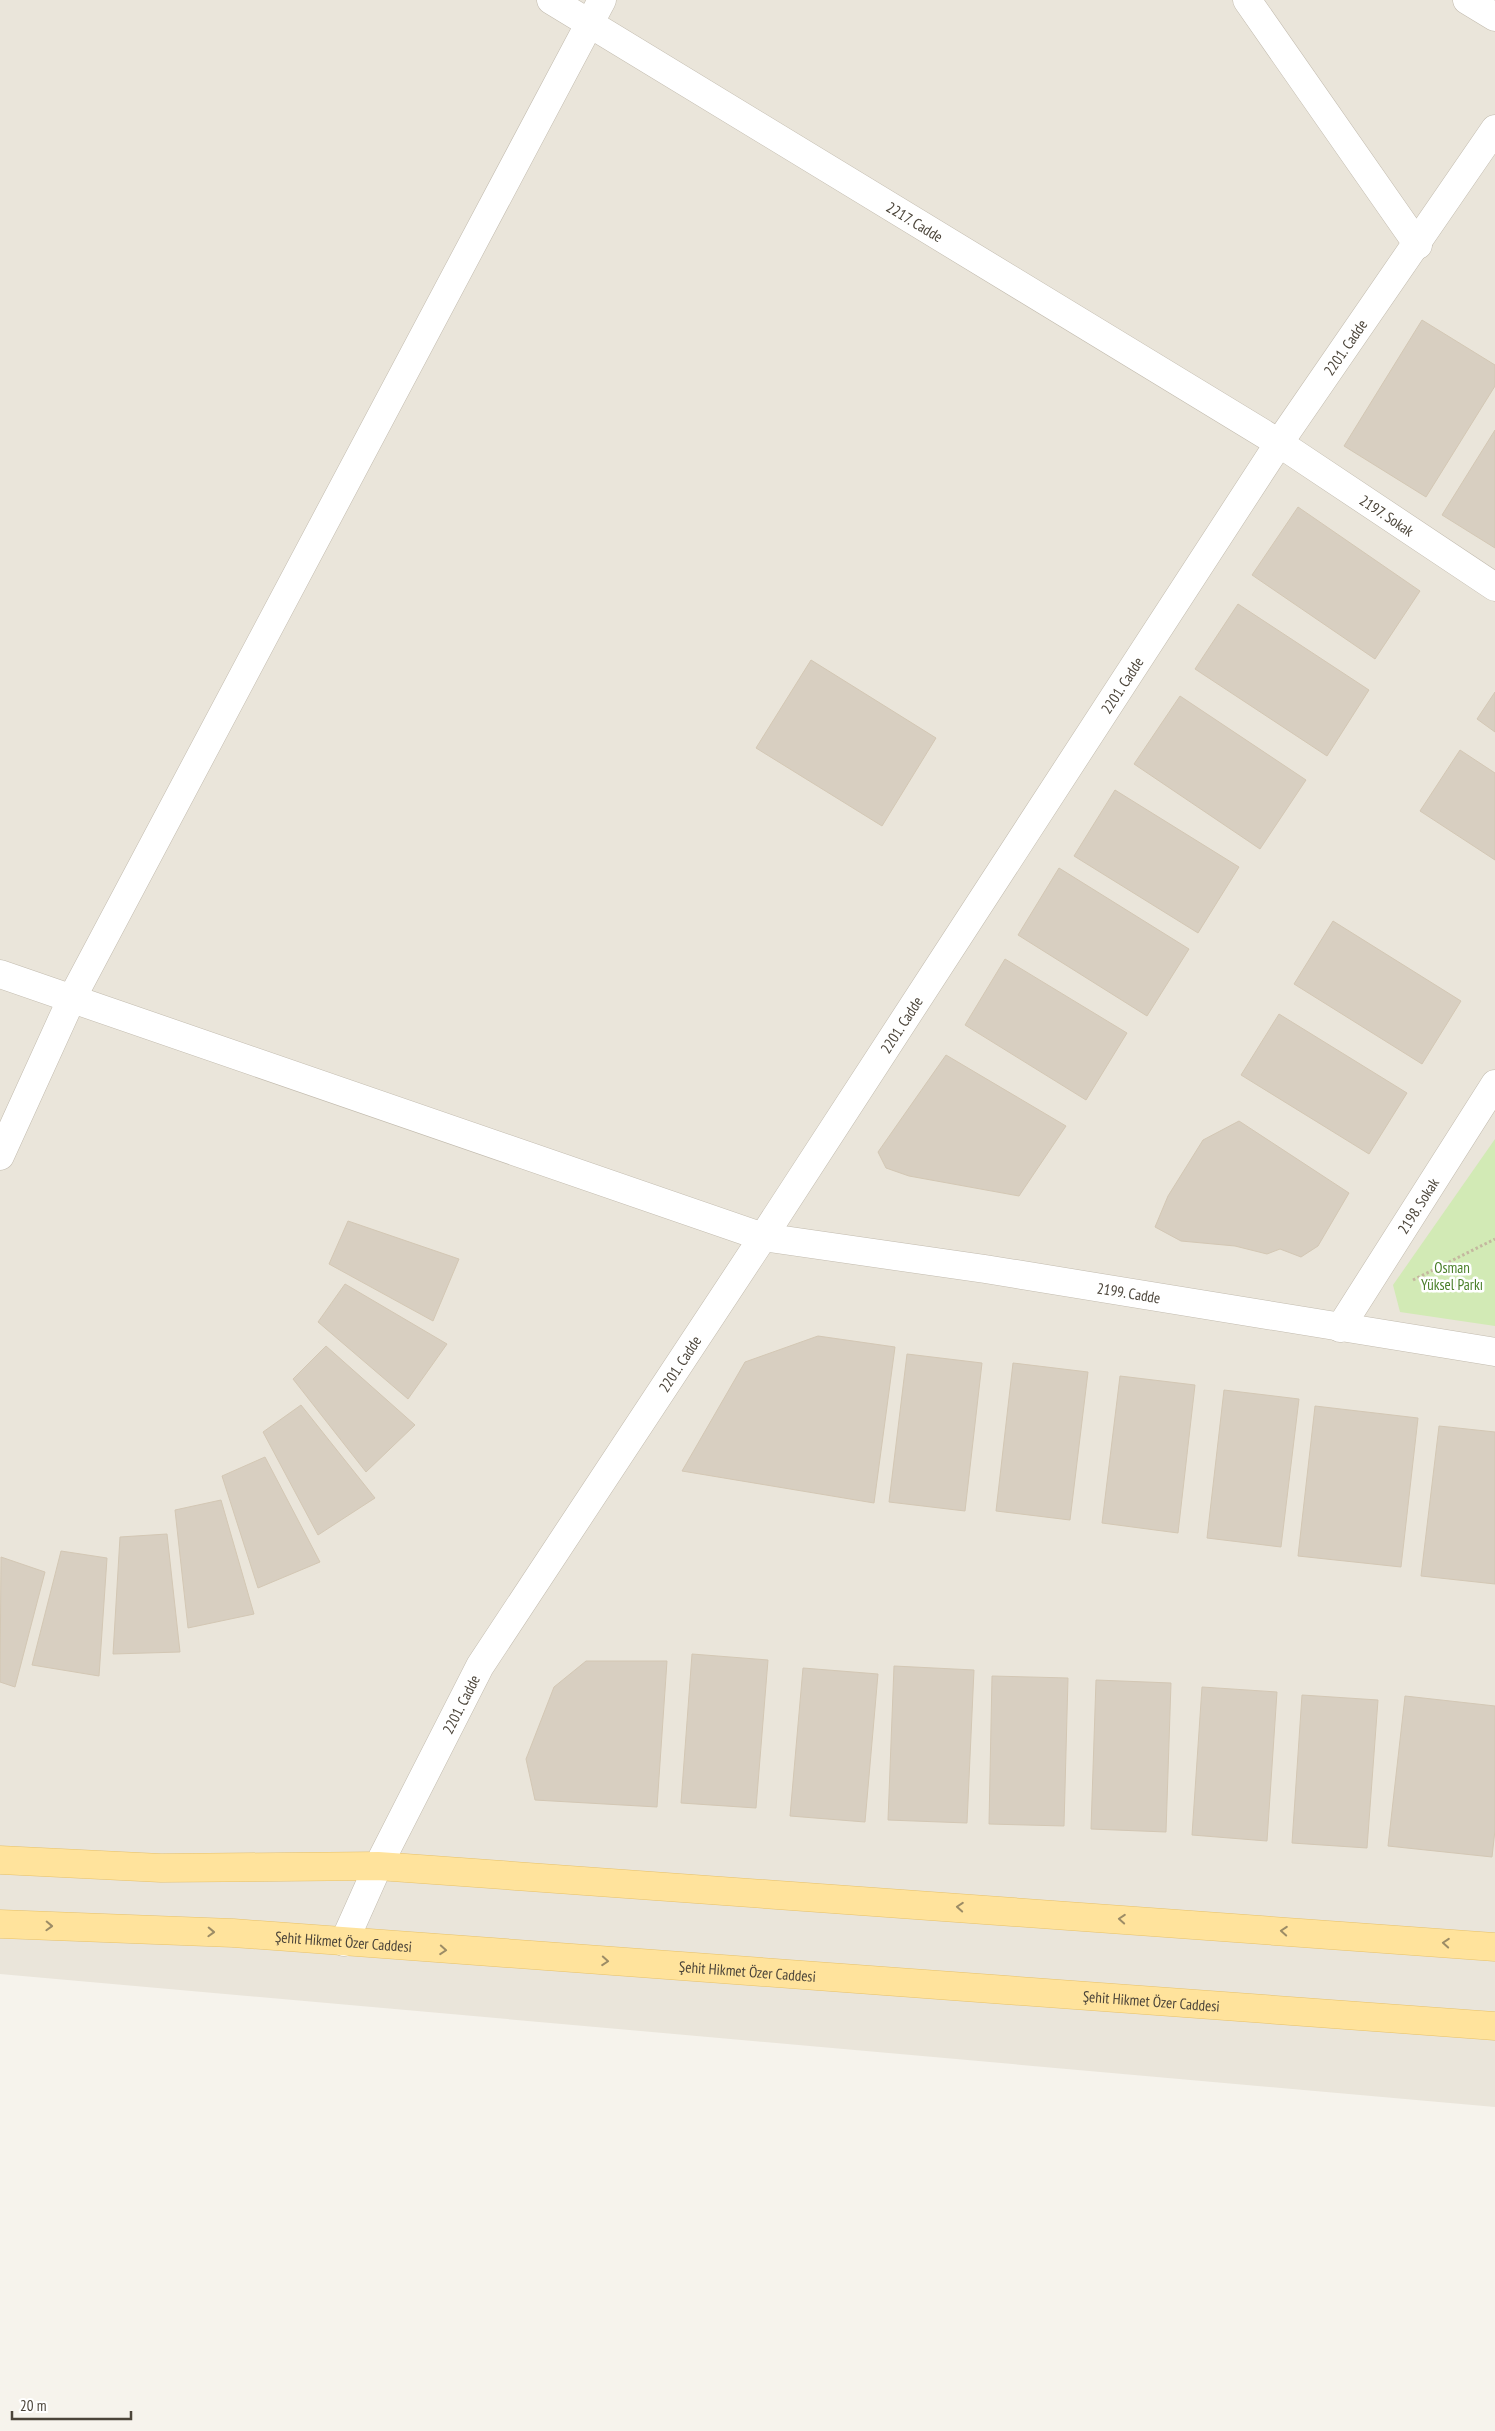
<svg xmlns="http://www.w3.org/2000/svg" width="1495" height="2431" viewBox="0 0 1495 2431" font-family="'PT Sans Narrow',sans-serif">
<style>
.residential{fill:#eae5da}
.green{fill:#d2eab5}
.building{fill:#d8cfc1;stroke:#d3c7b4}
.lines{fill:none;stroke-linecap:round;stroke-linejoin:round}
.minor-casing{stroke:#c2bbae;stroke-width:29}
.tertiary-casing{stroke:#c2bbae;stroke-width:29}
.primary-casing{stroke:#e6c16a;stroke-width:29}
.path{stroke:#c4b79f;stroke-width:3;stroke-dasharray:2.5 2.5;stroke-linecap:butt}
.minor{stroke:#fff;stroke-width:28}
.tertiary{stroke:#fff;stroke-width:28}
.primary{stroke:#ffe39c;stroke-width:28}
.oneway{stroke:#9c8c66}
.labels{text-anchor:middle;dominant-baseline:central;stroke-width:5;stroke-linejoin:round;paint-order:stroke}
.street-label{font-size:15px;fill:#4b4439;stroke:#fff}
.park-label{font-size:15px;fill:#4a7f2a;stroke:#fff}
</style>
<rect width="100%" height="100%" fill="#f6f3ec"/>
<path class="residential" d="M0,0H1495V2107L0,1974Z"/>
<path class="green" d="M1495,1139V1326L1400,1312L1393,1285Z"/>
<path class="building" d="M1422,320L1495,365V386L1426,497L1344,446Z
M1495,430V548L1442,515Z
M1298,507L1420,591L1375,659L1252,575Z
M1238,604L1369,690L1327,756L1195,669Z
M811,660L936,738L882,826L756,748Z
M1495,692V732L1477,719Z
M1180,696L1306,780L1260,849L1134,764Z
M1460,750L1495,773V860L1420,811Z
M1115,790L1239,867L1198,933L1074,856Z
M1059,868L1189,949L1147,1016L1018,935Z
M1333,921L1461,1001L1422,1064L1294,984Z
M1005,959L1127,1033L1086,1100L965,1025Z
M1279,1014L1407,1093L1369,1154L1241,1075Z
M946,1055L1066,1126L1019,1196L909,1176L886,1168L878,1152Z
M1239,1121L1349,1193L1318,1246L1301,1257L1280,1249L1267,1254L1235,1246L1181,1241L1155,1227L1168,1196L1203,1140Z
M348,1221L459,1259L433,1321L329,1264Z
M345,1284L447,1344L408,1399L318,1322Z
M818,1336L895,1347L874,1503L682,1471L745,1362Z
M326,1346L415,1425L366,1472L293,1379Z
M907,1354L982,1363L965,1511L889,1502Z
M1013,1363L1088,1372L1070,1520L996,1511Z
M1120,1376L1195,1385L1178,1533L1102,1523Z
M1224,1390L1299,1399L1281,1547L1207,1538Z
M301,1405L375,1498L318,1535L263,1432Z
M1315,1406L1418,1418L1401,1567L1298,1556Z
M1439,1426L1495,1432V1584L1421,1576Z
M265,1457L320,1562L258,1588L222,1476Z
M221,1500L254,1614L188,1628L175,1510Z
M167,1534L180,1652L113,1654L120,1537Z
M61,1551L107,1558L99,1676L32,1665Z
M1,1557L45,1572L15,1687L0,1682Z
M692,1654L768,1660L756,1808L681,1803Z
M586,1661H667L657,1807L535,1800L526,1759L554,1687Z
M894,1666L974,1670L967,1823L888,1820Z
M803,1668L878,1674L865,1822L790,1816Z
M992,1676L1068,1678L1064,1826L989,1824Z
M1096,1680L1171,1683L1166,1832L1091,1829Z
M1202,1687L1277,1692L1267,1841L1192,1835Z
M1302,1695L1378,1700L1367,1848L1292,1843Z
M1405,1696L1495,1706V1830L1492,1857L1388,1846Z"/>
<g class="lines">
<g class="minor-casing">
<g id="minor">
<path id="s1" d="M551,0L1279,443L1495,587"/>
<path d="M1247,0L1418,245"/>
<path d="M1467,0L1495,17"/>
<path d="M0,1156L71,1000L602,0"/>
<path id="s2" d="M763,1237L985,1269L1495,1352"/>
<path id="s3" d="M1340,1328L1495,1084"/>
<path id="s4" d="M344,1942L378,1866L480,1666L763,1237L1279,443L1495,129"/>
</g>
</g>
<g class="tertiary-casing">
<path id="tertiary" d="M0,974L763,1237"/>
</g>
<g class="primary-casing">
<g id="primary">
<path d="M0,1860L161,1868L378,1866L1495,1947"/>
<path id="s5" d="M0,1924L233,1933L1495,2026"/>
</g>
</g>
<path class="path" d="M1413,1280L1495,1239"/>
<use href="#minor" class="minor"/>
<use href="#tertiary" class="tertiary"/>
<use href="#primary" class="primary"/>
</g>
<defs><path id="oneway-chevron" d="M-2-3.5L2.5 0L-2 3.5" fill="none" stroke-width="1.6" stroke-linecap="round" stroke-linejoin="round" transform="scale(1.25)"/></defs>
<g class="oneway">
<use href="#oneway-chevron" transform="translate(960 1907) rotate(-176)"/>
<use href="#oneway-chevron" transform="translate(1122 1919) rotate(-176)"/>
<use href="#oneway-chevron" transform="translate(49 1926) rotate(2)"/>
<use href="#oneway-chevron" transform="translate(1284 1931) rotate(-176)"/>
<use href="#oneway-chevron" transform="translate(211 1932) rotate(2)"/>
<use href="#oneway-chevron" transform="translate(1446 1943) rotate(-176)"/>
<use href="#oneway-chevron" transform="translate(443 1950) rotate(4)"/>
<use href="#oneway-chevron" transform="translate(605 1961) rotate(4)"/>
</g>
<g class="labels">
<g class="street-label">
<text stroke="none"><textPath href="#s1" startOffset="426">2217. Cadde</textPath></text>
<text stroke="none"><textPath href="#s4" startOffset="1885">2201. Cadde</textPath></text>
<text stroke="none"><textPath href="#s1" startOffset="982">2197. Sokak</textPath></text>
<text stroke="none"><textPath href="#s4" startOffset="1480">2201. Cadde</textPath></text>
<text stroke="none"><textPath href="#s4" startOffset="1075">2201. Cadde</textPath></text>
<text stroke="none"><textPath href="#s3" startOffset="145">2198. Sokak</textPath></text>
<text stroke="none"><textPath href="#s2" startOffset="370">2199. Cadde</textPath></text>
<text stroke="none"><textPath href="#s4" startOffset="670">2201. Cadde</textPath></text>
<text stroke="none"><textPath href="#s4" startOffset="265">2201. Cadde</textPath></text>
<text stroke="none"><textPath href="#s5" startOffset="344">Şehit Hikmet Özer Caddesi</textPath></text>
<text stroke="none"><textPath href="#s5" startOffset="749">Şehit Hikmet Özer Caddesi</textPath></text>
<text stroke="none"><textPath href="#s5" startOffset="1154">Şehit Hikmet Özer Caddesi</textPath></text>
</g>
<g class="park-label">
<text x="1452" y="1267">Osman<tspan x="1452" dy="17">Yüksel Parkı</tspan></text>
</g>
</g>
<path d="M12 2411v8h119v-8" fill="none" stroke="#4b4439" stroke-width="2.5"/>
<text x="20" y="2411" font-size="15" fill="#4b4439" stroke="#ffffff" stroke-width="4" paint-order="stroke">20 m</text>
</svg>
